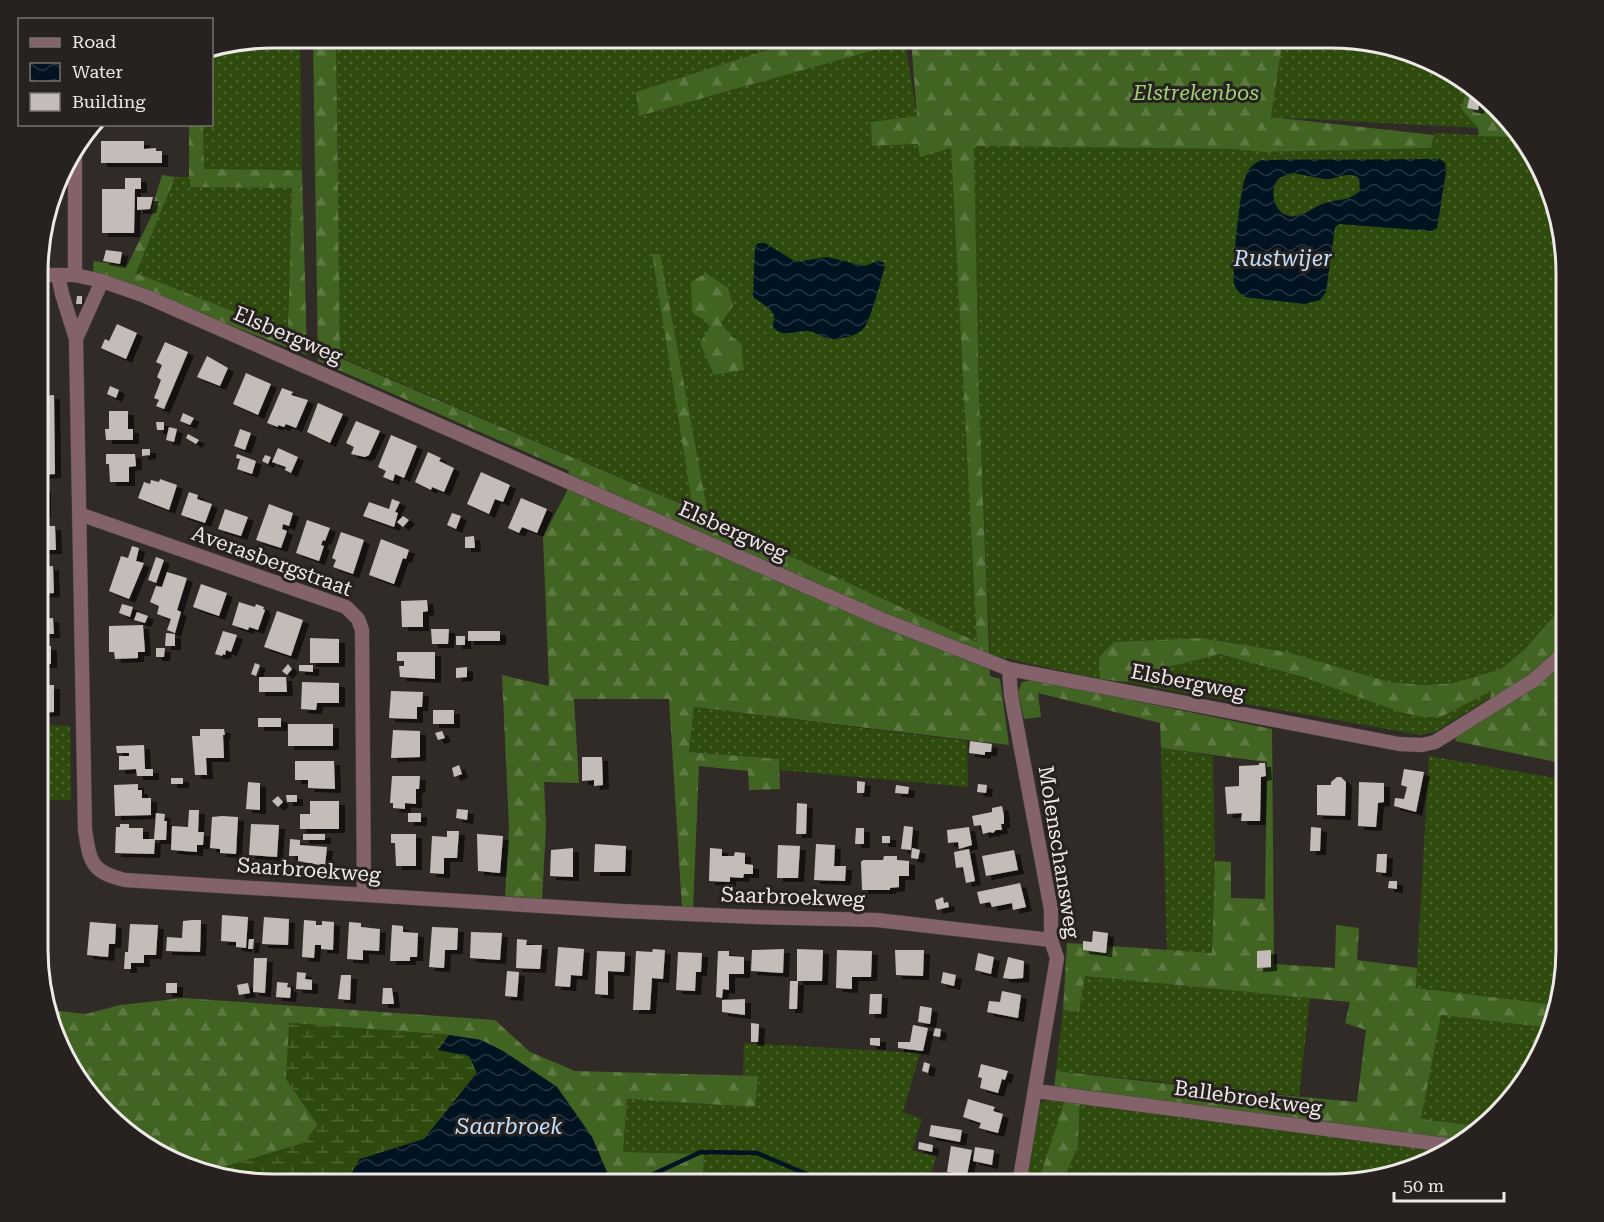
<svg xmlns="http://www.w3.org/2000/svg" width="1604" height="1222" viewBox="0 0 1604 1222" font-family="'Roboto Serif',serif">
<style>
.grass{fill:url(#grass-dots);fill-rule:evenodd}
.forest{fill:url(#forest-firs)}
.wetland{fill:url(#wetland-marsh)}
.water{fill:url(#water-waves);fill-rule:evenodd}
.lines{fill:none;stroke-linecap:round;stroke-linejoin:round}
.stream{stroke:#011221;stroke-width:4.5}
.building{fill:#c4bcb8;filter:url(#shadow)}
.street-casing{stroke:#4b4643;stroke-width:15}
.street{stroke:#84626a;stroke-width:14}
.labels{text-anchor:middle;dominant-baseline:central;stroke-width:6;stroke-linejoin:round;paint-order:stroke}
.park-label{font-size:21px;font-style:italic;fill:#9fd075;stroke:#27211f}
.street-label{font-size:21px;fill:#ede9e7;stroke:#27211f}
.water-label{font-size:22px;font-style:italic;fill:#c0e1fd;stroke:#27211f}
.rim{fill:none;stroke:#ede9e7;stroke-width:3}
</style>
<defs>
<pattern id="grass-dots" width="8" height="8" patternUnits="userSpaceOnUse" patternTransform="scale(1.5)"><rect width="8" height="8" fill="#2e4b0d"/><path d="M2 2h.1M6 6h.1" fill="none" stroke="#4d6530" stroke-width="1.8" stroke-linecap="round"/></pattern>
<pattern id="forest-firs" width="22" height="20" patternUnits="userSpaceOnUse" patternTransform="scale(1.5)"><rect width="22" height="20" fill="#426422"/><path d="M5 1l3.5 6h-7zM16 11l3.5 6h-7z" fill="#5e7a42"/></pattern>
<pattern id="wetland-marsh" width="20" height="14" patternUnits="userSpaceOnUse" patternTransform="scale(1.5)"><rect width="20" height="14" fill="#2e4b0d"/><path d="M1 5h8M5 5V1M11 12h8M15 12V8" fill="none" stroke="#4d6530"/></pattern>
<pattern id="water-waves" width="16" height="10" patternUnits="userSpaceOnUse" patternTransform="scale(1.5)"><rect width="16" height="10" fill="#011221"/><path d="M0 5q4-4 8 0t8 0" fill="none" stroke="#263441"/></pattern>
<filter id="shadow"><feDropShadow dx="6" dy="4" stdDeviation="0" flood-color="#0009"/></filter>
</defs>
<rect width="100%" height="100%" fill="#312b28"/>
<path class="grass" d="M273,38H300L302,170L204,169L203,125L212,124V48Z
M336,38H805L636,92L639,116L905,42L917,116L871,122L873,146L918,144L921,156L951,147L978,642L709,519L666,287L652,254L694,509L340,357Z
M1283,38H1346L1421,55L1468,85L1461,109L1478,128L1271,117Z
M1435,133L1518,137L1542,169L1566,273V592L1553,617L1525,649L1501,669L1454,683L1425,685L1389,682L1287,652L1201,638L1114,642L1100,657V679L990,655L979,397L974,146L1231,149L1263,152L1431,148ZM1314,159L1445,163L1446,171L1437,228L1339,224L1335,227L1237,228L1255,163L1262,160Z
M1292,173C1303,174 1315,178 1326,179C1337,180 1347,170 1359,178L1360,191L1348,199L1322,204L1305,213L1292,217L1280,212L1274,203V187L1279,178Z
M175,177H189L192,187H292L289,334L136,273Z
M1220,654L1441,717L1491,690V697L1435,732L1420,735L1125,682L1149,672Z
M694,707L967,741L968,787L779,770V759L689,752Z
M39,725L70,726L71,800H41Z
M1161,748L1213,756L1215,861L1212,953L1167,950Z
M1429,756L1566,780V965L1556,1005L1416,988Z
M38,900H43L45,991L38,965Z
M1085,976L1310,998L1299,1096L1056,1071L1063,1010L1079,1012Z
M1441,1015L1551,1028L1548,1039L1508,1104L1479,1126L1421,1119Z
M744,1043L920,1053L903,1112L922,1119L912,1150L936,1157L931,1175L957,1184H703L704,1154L623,1152L627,1099L755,1107L758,1076L743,1075Z
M1080,1096L1449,1150L1435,1160L1331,1184H1062L1078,1146Z
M1053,1099L1066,1100L1041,1173L1042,1184H1025L1037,1108L1042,1102Z"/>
<path class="forest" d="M313,38H336L340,358L693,509L652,254H660L709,519L977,642L951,148L920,157L918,144L872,146L871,122L917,116L911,40L639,116L636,92L805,38H1283L1271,117L1434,135L1431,148L1263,152L1231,149L974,146L979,397L990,676L1000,679L1009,745L694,707L689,752L779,759L780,789L749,790L748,771L699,766L693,910L682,908L669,699H574L579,783L544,782L546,826L542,901L505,898L509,827L502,675L549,686L543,537L568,489L569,471L318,361Z
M1468,85L1486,96L1518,137L1479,136L1478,128L1461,109Z
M189,125H203L204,169L302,170L307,355L93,272L94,261L127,266L153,213L151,211L162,175L175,177L136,273L288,333L292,188L191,187L189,177Z
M706,273L728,288L733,306L721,323L731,336L741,344L744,370L714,375L700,343L710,327L705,320L692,313L691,282Z
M1566,592V764L1455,741L1457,734L1489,714L1491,691L1441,717H1423L1400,712L1306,678L1220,654L1149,672L1125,682L1100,679L1099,657L1114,642L1201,638L1287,652L1389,682L1425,685L1454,683L1501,669L1525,649L1553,617Z
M1033,680L1272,729L1274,964L1335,968L1336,925L1359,928L1357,960L1417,968L1416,988L1556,1005L1551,1028L1441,1015L1421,1119L1479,1126L1449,1150L1080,1097L1078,1146L1062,1184H1042L1041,1173L1065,1100L1053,1099L1056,1071L1204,1088L1357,1102L1366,1030L1345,1023L1350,1002L1085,976L1079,1012L1063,1010L1067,943L1212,953L1215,861L1231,862V898L1265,899L1267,762L1161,748L1160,723L1038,693L1041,717L1024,719L1018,692L1022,682Z
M184,998L495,1020L530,1052L575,1071L758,1076L755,1107L627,1099L623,1152L704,1154L703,1184H612L592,1137L557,1087L503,1051L481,1040L449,1035L290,1023L286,1079L318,1125L304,1143L208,1172L183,1167L118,1126L62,1053L50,1010L86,1014L120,1005Z"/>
<path class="wetland" d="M289,1023L449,1035L439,1050L469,1056L477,1072L424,1139L360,1159L352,1172L331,1184H297L269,1175L258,1184L208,1172L304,1143L318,1125L286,1079Z"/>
<path class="water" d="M1440,159L1445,163L1446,171L1437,228L1432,231L1339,224L1335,227L1326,292L1320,300L1304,304L1245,297C1240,293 1235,289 1234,283C1232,266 1240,189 1246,175C1250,167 1254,163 1262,160ZM1292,173C1303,174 1315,178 1326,179C1337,180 1348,170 1359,178L1360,191C1350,201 1338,199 1325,203C1315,206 1306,215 1295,216C1276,219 1266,191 1279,178C1282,176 1288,174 1292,173Z
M758,243H765L796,262L827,257L865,266L877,261L883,262L885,266C881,280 871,319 864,328C858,335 844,339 834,339C825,339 816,332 808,331C794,330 784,339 773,327L774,315L770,309L753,297L755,247Z
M449,1035L481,1040L503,1051L557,1087L592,1137L612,1184H331L352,1172L360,1159L424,1139L477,1073L469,1056L438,1050Z
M269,1175L297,1184H259Z"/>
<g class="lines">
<path class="stream" d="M632,1184L701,1152L757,1153L830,1184"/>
</g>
<path class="building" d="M1472,87L1478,91L1477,95L1481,96L1478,110L1467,108Z
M101,141H144V149L156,148V151H162V163H101Z
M125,178H141V189H135L134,233H102V189H125Z
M137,197H153L150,209L137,210Z
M106,250L122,252L120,264L103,261Z
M77,296H82V304H76Z
M39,301H42V323H39Z
M117,324L137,333L126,359L101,348L105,339L109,341Z
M165,342L188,352L164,409L156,406L159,400L154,398L161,380L157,377L162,365L156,362Z
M207,356L228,368L220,386L197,377Z
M246,373L271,384L258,415L233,404Z
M110,386L119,390L116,398L107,394Z
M282,388L293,392L291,395L308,400L296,428L286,424L284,427L278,425V427L267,423Z
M54,395L55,474L39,475V396Z
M318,403L343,414L330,443L307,432Z
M109,411H128V429H133V440H106L105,429H109Z
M183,413L194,418L190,425L180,421Z
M356,421L380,431L369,455L365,457L351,454L354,447L346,443Z
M156,422H164V430H157Z
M169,427L177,429L174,442L166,440Z
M240,429L251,433L245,450L234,446Z
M188,434L199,440L196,444L186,438Z
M391,435L417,446L404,478L395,474L393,481L383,477L386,471L378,467Z
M278,448L298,457L291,473L285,470L286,467L272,462Z
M142,449H150V455L142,456Z
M428,452L441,458L439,461L454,468L444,492L432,487L431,490L415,482Z
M106,454H135L136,466L129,467V482H110L109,464H106Z
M237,454L256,461L252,474L237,469L240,459L236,458Z
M265,455L271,457L268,464L262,461Z
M481,472L510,485L503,502L495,499L489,514L467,504Z
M160,479L177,485L169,510L138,498L144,482L150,484L151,480L159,482Z
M39,488H45V514H39Z
M189,492L198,495L197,499L212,504L205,523L181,515Z
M521,498L547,509L537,533L522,527L519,533L508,528Z
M392,499L400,502L395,512L398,513L394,527L363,516L369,502L389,509Z
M269,504L293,513L289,526L283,524L282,529L287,531L281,548L256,540Z
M225,509L248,517L241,536L218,529Z
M452,513L461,516L456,529L447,525Z
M403,516L409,520L403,527L397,522Z
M307,520L330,528L325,541L323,540L321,545L324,546L319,561L296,553Z
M39,526H55L56,550H39Z
M341,532L364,540L353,574L333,567L336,560L332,558Z
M474,536L475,548H465V537Z
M381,539L409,550L406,559L403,558L394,584L369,575Z
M132,546L139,548L136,561L144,563L129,599L109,591L121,556L128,558Z
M156,557L164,560L156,583L148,580Z
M53,566L54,593L39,594V567Z
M167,572L187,578L177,610L181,612L175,633L167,630L171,619L157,614L159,606L150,602L156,586L162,587Z
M201,584L227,593L219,616L193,607Z
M427,600L428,611L423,612V627H402L401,601Z
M239,602L255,607L256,604L264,607L263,609L265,610L258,630L249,627L248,630L232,625Z
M122,604L133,607L130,617L119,613Z
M277,611L303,620L291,656L264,647Z
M137,612L148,616L145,623L134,620Z
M53,618L54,634H39V619Z
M143,625L145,652H138V658L115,659L114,652H109V626Z
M431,629H449L448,644H432Z
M223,631L237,635L231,652L226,650L225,655L223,654L222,656L215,654Z
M468,631H500V641H468Z
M166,633L175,634V646H165Z
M456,636H465V645H456Z
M310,638L339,639V663H310Z
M39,646H51V664H39Z
M156,648H165L164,657H156Z
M397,652H435V679L400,677L399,666H404V661H397Z
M255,663L260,665L256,676L251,674Z
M288,664L292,669L287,675L282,671Z
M299,665H313V672L299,671Z
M467,667V677L456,678V668Z
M259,677H286L287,692H259Z
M302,682L339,683V703H317L316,710L301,709Z
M39,685H54V712L39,713Z
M391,691L423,692L422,707H417V719L389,718Z
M433,710H454V724H433Z
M258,718H281V727H258Z
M288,724H333V746H288Z
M200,729H224L225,735H223L224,758H206L207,775H195L192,736H200Z
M393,730L420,731V757L391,758Z
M442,731L445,738L438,740L435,733Z
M970,741L992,744L991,752H985V755L969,753Z
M144,745L145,769H153V776H137L136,769L119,770V756H129V753H117L116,746Z
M582,757H602L603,785L594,786V780L582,781Z
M295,761H334L335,789L308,788V780H295Z
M1259,763H1265L1266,776L1261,777L1260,821H1241L1242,813L1227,814L1225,787L1239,786V766L1259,765Z
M459,765L462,774L454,777L452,768Z
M1404,769L1424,772L1416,812L1394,806L1395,798L1404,799L1407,787L1401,785Z
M392,776H420L419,789H416V804L405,803V809L393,808V803H390Z
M1337,777H1341L1346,782L1345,816L1317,815V785H1331V782Z
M171,778H183V784H171Z
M857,781L865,782L864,793H857Z
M248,782L260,783V810L246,809Z
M1359,782L1384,783V802L1378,803L1376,827L1358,826Z
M138,784V790H142V798H151V815L115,816L114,785Z
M978,784L987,785L986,793L977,792Z
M896,785L909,787L908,794L895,793Z
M286,795H297V802H287Z
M278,796L283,802L278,807L272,801Z
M310,801H339V829H300V814H310Z
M797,803L807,804L806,834H796Z
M1002,806L1004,816V824H1001L1002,830H996L993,833L990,832L983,834L981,825L974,826L972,816L992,812V808Z
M457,809L468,810L467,820L456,818Z
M189,810H199L198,832H204L203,845H197V852L171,850L172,826L188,827Z
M156,813L165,814L164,821H167L166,840H155L154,854L115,853L116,827H120V824H129V828H143V839H154Z
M408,813H421V822H408Z
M222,816L238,817L236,854L220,853V849L210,848L212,817Z
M251,824L279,825L277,857L249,855Z
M904,826L913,827L911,850L901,849Z
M969,827L972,845L959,849L958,842L948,843L947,830Z
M1311,827L1321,828L1320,851H1310Z
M856,828H864V844H855Z
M447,831H459L457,858H444V874L430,873L432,836L447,837Z
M303,834H325V840H303Z
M391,834H416V866H396L395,843H391Z
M477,834L503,836L500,873L478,871Z
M882,836H890V843H882Z
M290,839L300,840V845L327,847L325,866L298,861V856H289Z
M595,844L626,846L625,872H594Z
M816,844L835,845L834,866H846L845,881L814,880Z
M778,845L800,846L798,878H777Z
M573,848V877L550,876L551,850Z
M710,848L722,849V856H734L735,852L745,853V864L753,865V874H744L743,878L730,877V882L709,881Z
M912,848L920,850L918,859L911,858Z
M969,849L975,881L966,883L963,867L956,868L954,852Z
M1014,850L1018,870L986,876L982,856Z
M1377,854H1387L1386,873L1376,872Z
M884,856H897V860L909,861V876H899V887L890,888V890H862L861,862L863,860H883Z
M1389,881H1397V889L1388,888Z
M1020,883L1026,907L1013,910L1012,903L992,907L990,902L980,904L977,892Z
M943,897L944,903L948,902L949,907L937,910L935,900Z
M222,915L248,917L246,948L236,947V942L221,941Z
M264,917L289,919L288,945L262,944Z
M192,920H201L200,952L166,951L167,937L182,938L183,921Z
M304,920L316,921V925H322V921L334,922L333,950L321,949V945H315L314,958L302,957Z
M90,922L116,924L115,944H109L108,957L87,955Z
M349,922L361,923V927L380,929L379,951L363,950V960L347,959Z
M130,924L158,925L156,955H144V963H131V969H124L125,952H128Z
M392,925L403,926V932L418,933L417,957H410V961H390Z
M432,927L458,928L457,950H445L444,968L429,967Z
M1093,931L1108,933L1106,953L1083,950V941L1092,942Z
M471,932L502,933L500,960L470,958Z
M249,939H254L253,949H248Z
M517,939L527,940L526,945H542L540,969L516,968Z
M558,947L584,949L582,976L571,975L570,987L555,986Z
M653,949L665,950L663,979L652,978L650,1010H633L636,951L652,952Z
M784,949L783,973L751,971L752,950Z
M797,949L823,950L822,981H797Z
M837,950L872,951L871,977H852V989L836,988Z
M895,950H924L923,976L896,975Z
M1271,950V967L1257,968V951Z
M597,951L625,952L624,972L608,971V995L595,994Z
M718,951H729V956L744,957V974H729V990L723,989L722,998L716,997Z
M678,952L702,953L701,972H696L695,991L676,990Z
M978,953L994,957L991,974L975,970Z
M1008,957L1024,961L1023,978L1011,979L1003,978Z
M254,958H267L265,993L253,992Z
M507,971L519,972L517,997L505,996Z
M297,972L306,973L305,979L312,980V990L296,989Z
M943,972L956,975L954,986L941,983Z
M341,975H351L350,1000L338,999Z
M790,981H798L797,1009H789Z
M277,982L288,983L287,987L291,988L290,998L276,997Z
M166,983H177V993H166Z
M248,983L250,993L239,995L237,985Z
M383,988H392L394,1004H382Z
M1002,991L1021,995L1018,1018L987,1012L989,1001L1000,1002Z
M870,994H882L881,1014H869Z
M745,999V1015L722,1012V1000Z
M920,1006L932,1008L930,1024L918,1022Z
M751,1023L759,1024L758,1042H751Z
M913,1025L928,1028L923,1051L898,1048V1042H910Z
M935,1028L941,1029L940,1037L933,1036Z
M870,1038H880V1046L870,1045Z
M924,1062L930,1064L928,1073L922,1071Z
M981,1064L1008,1071L1005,1080L1002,1079L998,1093L980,1088L982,1078L978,1077Z
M968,1099L995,1107L993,1111L1003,1114L998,1133L979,1128L981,1123L963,1117Z
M931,1125L962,1130L960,1142L929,1136Z
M919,1142L933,1145L932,1152L918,1149Z
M951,1146L972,1150L967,1175L947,1172Z
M975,1147L994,1150L992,1165L973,1161Z"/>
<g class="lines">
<g class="street-casing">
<path id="street" d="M39,275H75L102,281L145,296L881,619L1009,669L1399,744L1422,745L1435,742L1534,680L1563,654L1566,649
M58,275L62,294L76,339L85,830C90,862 91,872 125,880L622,911L755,917L877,920L1051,940
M75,275V148
M76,339L102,281
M79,514L346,607L358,619L362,630L364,894
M1009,669L1011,695L1051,910V940L1057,958L1019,1184
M1036,1091L1454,1146"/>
</g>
<use href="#street" class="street"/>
</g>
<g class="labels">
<g class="park-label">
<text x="1196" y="93">Elstrekenbos</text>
</g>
<g class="street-label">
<text transform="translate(288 335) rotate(23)">Elsbergweg</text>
<text transform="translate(733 531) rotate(24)">Elsbergweg</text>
<text transform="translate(272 561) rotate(20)">Averasbergstraat</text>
<text transform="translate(1188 682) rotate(11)">Elsbergweg</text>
<text transform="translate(1059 852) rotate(81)">Molenschansweg</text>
<text transform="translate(309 870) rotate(4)">Saarbroekweg</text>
<text transform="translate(793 897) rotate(2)">Saarbroekweg</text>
<text transform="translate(1248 1098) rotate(8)">Ballebroekweg</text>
</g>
<g class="water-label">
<text x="1283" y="258">Rustwijer</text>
<text x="509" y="1126">Saarbroek</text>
</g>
</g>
<path d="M0 0H1604V1222H0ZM273 48H1331A225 225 0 0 1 1556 273V949A225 225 0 0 1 1331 1174H273A225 225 0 0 1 48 949V273A225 225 0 0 1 273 48Z" fill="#27211f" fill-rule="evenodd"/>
<path class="rim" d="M273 48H1331A225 225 0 0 1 1556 273V949A225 225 0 0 1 1331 1174H273A225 225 0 0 1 48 949V273A225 225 0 0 1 273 48Z"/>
<rect x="18" y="18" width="195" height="108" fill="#27211f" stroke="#76716f" stroke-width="1.5"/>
<rect x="30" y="38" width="30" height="9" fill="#84626a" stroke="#76716f" stroke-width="1.5"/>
<text x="72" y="48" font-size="18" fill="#ede9e7">Road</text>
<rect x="30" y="63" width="30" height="18" fill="url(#water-waves)" stroke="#76716f" stroke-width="1.5"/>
<text x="72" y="78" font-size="18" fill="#ede9e7">Water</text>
<rect x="30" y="93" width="30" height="18" fill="#c4bcb8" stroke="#76716f" stroke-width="1.5"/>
<text x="72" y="108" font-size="18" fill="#ede9e7">Building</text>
<path d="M1394 1192v9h110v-9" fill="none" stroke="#ede9e7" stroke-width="3"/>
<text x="1403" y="1192" font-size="18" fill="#ede9e7" stroke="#27211f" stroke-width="4.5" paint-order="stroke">50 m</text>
</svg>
